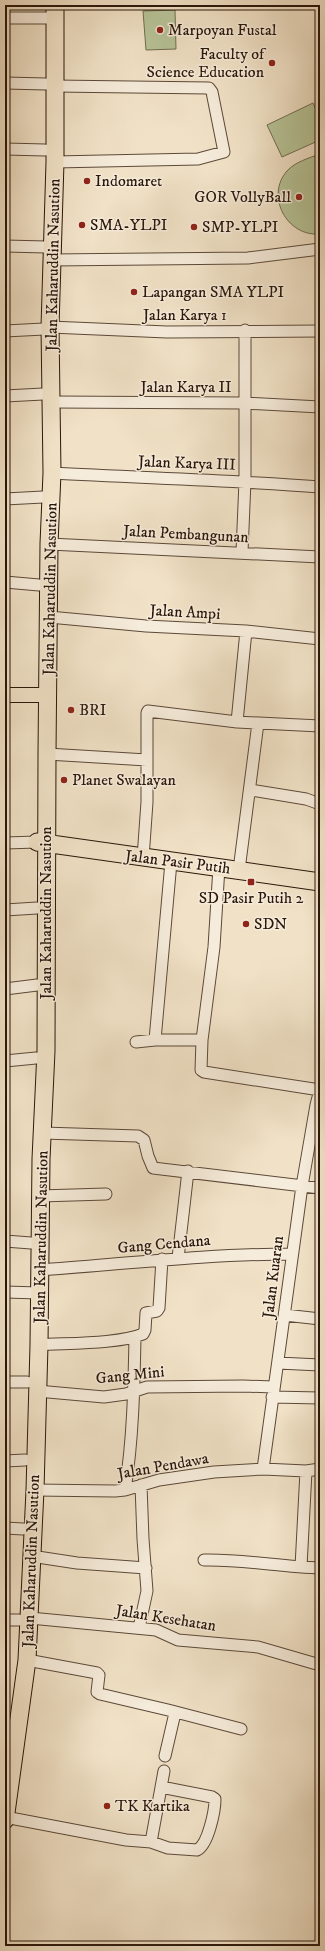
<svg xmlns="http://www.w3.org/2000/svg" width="325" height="1951" viewBox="0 0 325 1951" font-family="'IM FELL DW Pica',serif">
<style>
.grass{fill:#b7c498;stroke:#706d51}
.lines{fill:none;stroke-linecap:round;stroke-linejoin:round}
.minor-casing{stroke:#5c4939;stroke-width:13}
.major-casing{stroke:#2a160a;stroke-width:16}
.highway-casing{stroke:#2a160a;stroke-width:19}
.minor{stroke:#f6ecdb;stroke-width:11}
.major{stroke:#f1e2c7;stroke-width:14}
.highway{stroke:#f1e2c7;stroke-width:17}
.poi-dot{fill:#8f2418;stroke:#f6ecdb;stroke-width:1.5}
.labels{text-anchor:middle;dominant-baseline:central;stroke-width:3;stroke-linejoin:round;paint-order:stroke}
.poi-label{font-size:16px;fill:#2a160a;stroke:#f6ecdb;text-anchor:start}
.street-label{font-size:16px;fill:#2a160a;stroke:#f6ecdb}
</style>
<rect width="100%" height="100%" fill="#f1e2c7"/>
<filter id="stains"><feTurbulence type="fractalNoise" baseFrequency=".005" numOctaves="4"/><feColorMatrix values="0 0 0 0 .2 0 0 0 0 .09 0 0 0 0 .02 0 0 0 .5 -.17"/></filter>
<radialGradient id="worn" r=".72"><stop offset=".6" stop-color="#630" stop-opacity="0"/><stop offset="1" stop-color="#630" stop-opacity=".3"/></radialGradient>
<path class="grass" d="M175,10L176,49L146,50L143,11Z
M313,103L320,118V140L282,157L267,125Z
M320,154V234C287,237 265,196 287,171C295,162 309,158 320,154Z"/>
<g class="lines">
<g class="minor-casing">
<path id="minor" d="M5,18H54
M5,83L46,84
M55,86L209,88L212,92L224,152L198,159L55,162
M5,149L45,150
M5,246L46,247
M52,260L248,258L320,249
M50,327L167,332L320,331
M5,331L44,329
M5,396L43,394
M51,402L244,403L320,407
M52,473C142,478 231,480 320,487
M5,499L43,497
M49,544L320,557
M242,552L245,481V330
M5,582L39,585
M49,617L146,626L246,631L320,639
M237,722L246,631
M47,754L147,760
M251,790L306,799L320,804
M5,843L37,842
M143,858L147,802V713L148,711L237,722L320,726
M219,867L214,947L202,1040L201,1070L204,1072L320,1090
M239,870L258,723
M5,910L37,908
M5,989L37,985
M155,1040L171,862
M136,1042L155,1040H202
M5,1061L36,1058
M43,1133L138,1136L144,1140L148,1156L153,1168L320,1188
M40,1196L106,1194
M5,1241L31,1243
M178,1258L188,1171
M39,1270C123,1264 207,1254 292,1254
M5,1292L39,1293
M285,1315L320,1319
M39,1345C67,1343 119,1344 143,1334L145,1330L146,1313L157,1311L159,1308L162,1259
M278,1363L320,1365
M5,1382H27
M37,1391L104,1397L126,1394L147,1387L243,1386L273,1387
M272,1397L320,1398
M5,1461L25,1460
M263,1469L302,1186L316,1105L320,1090
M35,1490L115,1491L125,1490L159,1480L214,1472L263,1469L306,1471L320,1469
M125,1490C133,1439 134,1388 135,1337
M5,1528L23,1529
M31,1556L77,1563L146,1568
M204,1560C243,1559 281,1567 320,1568
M301,1567L306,1471
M30,1618L156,1630L178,1640L258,1647L320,1665
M5,1620H19
M139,1628L147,1591L143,1539L141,1485
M27,1660L97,1673L99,1675L97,1692L100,1694L168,1710L241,1729
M5,1751H6
M165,1756L175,1713
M5,1817L126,1840L151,1842L168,1848L197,1850C208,1845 215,1811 215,1799L212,1797L161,1787
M151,1842L164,1771"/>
</g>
<g class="major-casing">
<path id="major" d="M5,695H40"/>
</g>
<g class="highway-casing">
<path id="highway" d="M37,842L320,882
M5,1820L27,1660L35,1490L39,1345L41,1159L46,1051L47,754L49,544L52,473L50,327L55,162V5"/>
</g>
<use href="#minor" class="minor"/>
<use href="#major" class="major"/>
<use href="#highway" class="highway"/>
</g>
<g class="poi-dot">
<circle cx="160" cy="30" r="4"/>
<circle cx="272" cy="63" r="4"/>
<circle cx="87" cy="181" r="4"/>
<circle cx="299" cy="197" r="4"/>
<circle cx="82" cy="225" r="4"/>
<circle cx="194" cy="227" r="4"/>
<circle cx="134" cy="292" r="4"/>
<circle cx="71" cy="710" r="4"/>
<circle cx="64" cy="780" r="4"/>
<rect x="247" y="878" width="8" height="8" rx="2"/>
<circle cx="246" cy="924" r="4"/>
<circle cx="107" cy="1806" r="4"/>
</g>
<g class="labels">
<g class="poi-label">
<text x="168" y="30">Marpoyan Fustal</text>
<text x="264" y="54" text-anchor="end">Faculty of<tspan x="264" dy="18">Science Education</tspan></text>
<text x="95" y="181">Indomaret</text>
<text x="291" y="197" text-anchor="end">GOR VollyBall</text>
<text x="90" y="225">SMA-YLPI</text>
<text x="202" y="227">SMP-YLPI</text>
<text x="142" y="292">Lapangan SMA YLPI</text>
<text x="79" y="710">BRI</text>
<text x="72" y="780">Planet Swalayan</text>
<text x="251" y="898" text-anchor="middle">SD Pasir Putih 2</text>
<text x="254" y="924">SDN</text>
<text x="115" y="1806">TK Kartika</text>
</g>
<g class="street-label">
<text transform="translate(53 265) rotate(-89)">Jalan Kaharuddin Nasution</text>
<text x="185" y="315">Jalan Karya 1</text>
<text x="186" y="387">Jalan Karya II</text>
<text transform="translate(187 463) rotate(2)">Jalan Karya III</text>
<text transform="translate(186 534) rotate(3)">Jalan Pembangunan</text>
<text transform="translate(50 589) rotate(-89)">Jalan Kaharuddin Nasution</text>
<text transform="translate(185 612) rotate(3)">Jalan Ampi</text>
<text transform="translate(178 862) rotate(7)">Jalan Pasir Putih</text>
<text transform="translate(46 913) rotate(-90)">Jalan Kaharuddin Nasution</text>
<text transform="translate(41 1237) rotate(-89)">Jalan Kaharuddin Nasution</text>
<text transform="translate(164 1244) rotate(-5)">Gang Cendana</text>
<text transform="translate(273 1277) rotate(-83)">Jalan Kuaran</text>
<text transform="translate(130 1375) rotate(-6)">Gang Mini</text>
<text transform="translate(163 1466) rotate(-10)">Jalan Pendawa</text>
<text transform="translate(31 1561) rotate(-88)">Jalan Kaharuddin Nasution</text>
<text transform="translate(166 1618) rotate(9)">Jalan Kesehatan</text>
</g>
</g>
<rect width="325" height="1951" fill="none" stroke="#f1e2c7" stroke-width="20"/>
<rect x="6" y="6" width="313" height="1939" fill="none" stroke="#2a160a" stroke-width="2"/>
<rect x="10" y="10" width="305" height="1931" fill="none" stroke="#2a160a"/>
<rect width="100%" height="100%" filter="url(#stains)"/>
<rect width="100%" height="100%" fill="url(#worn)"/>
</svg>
